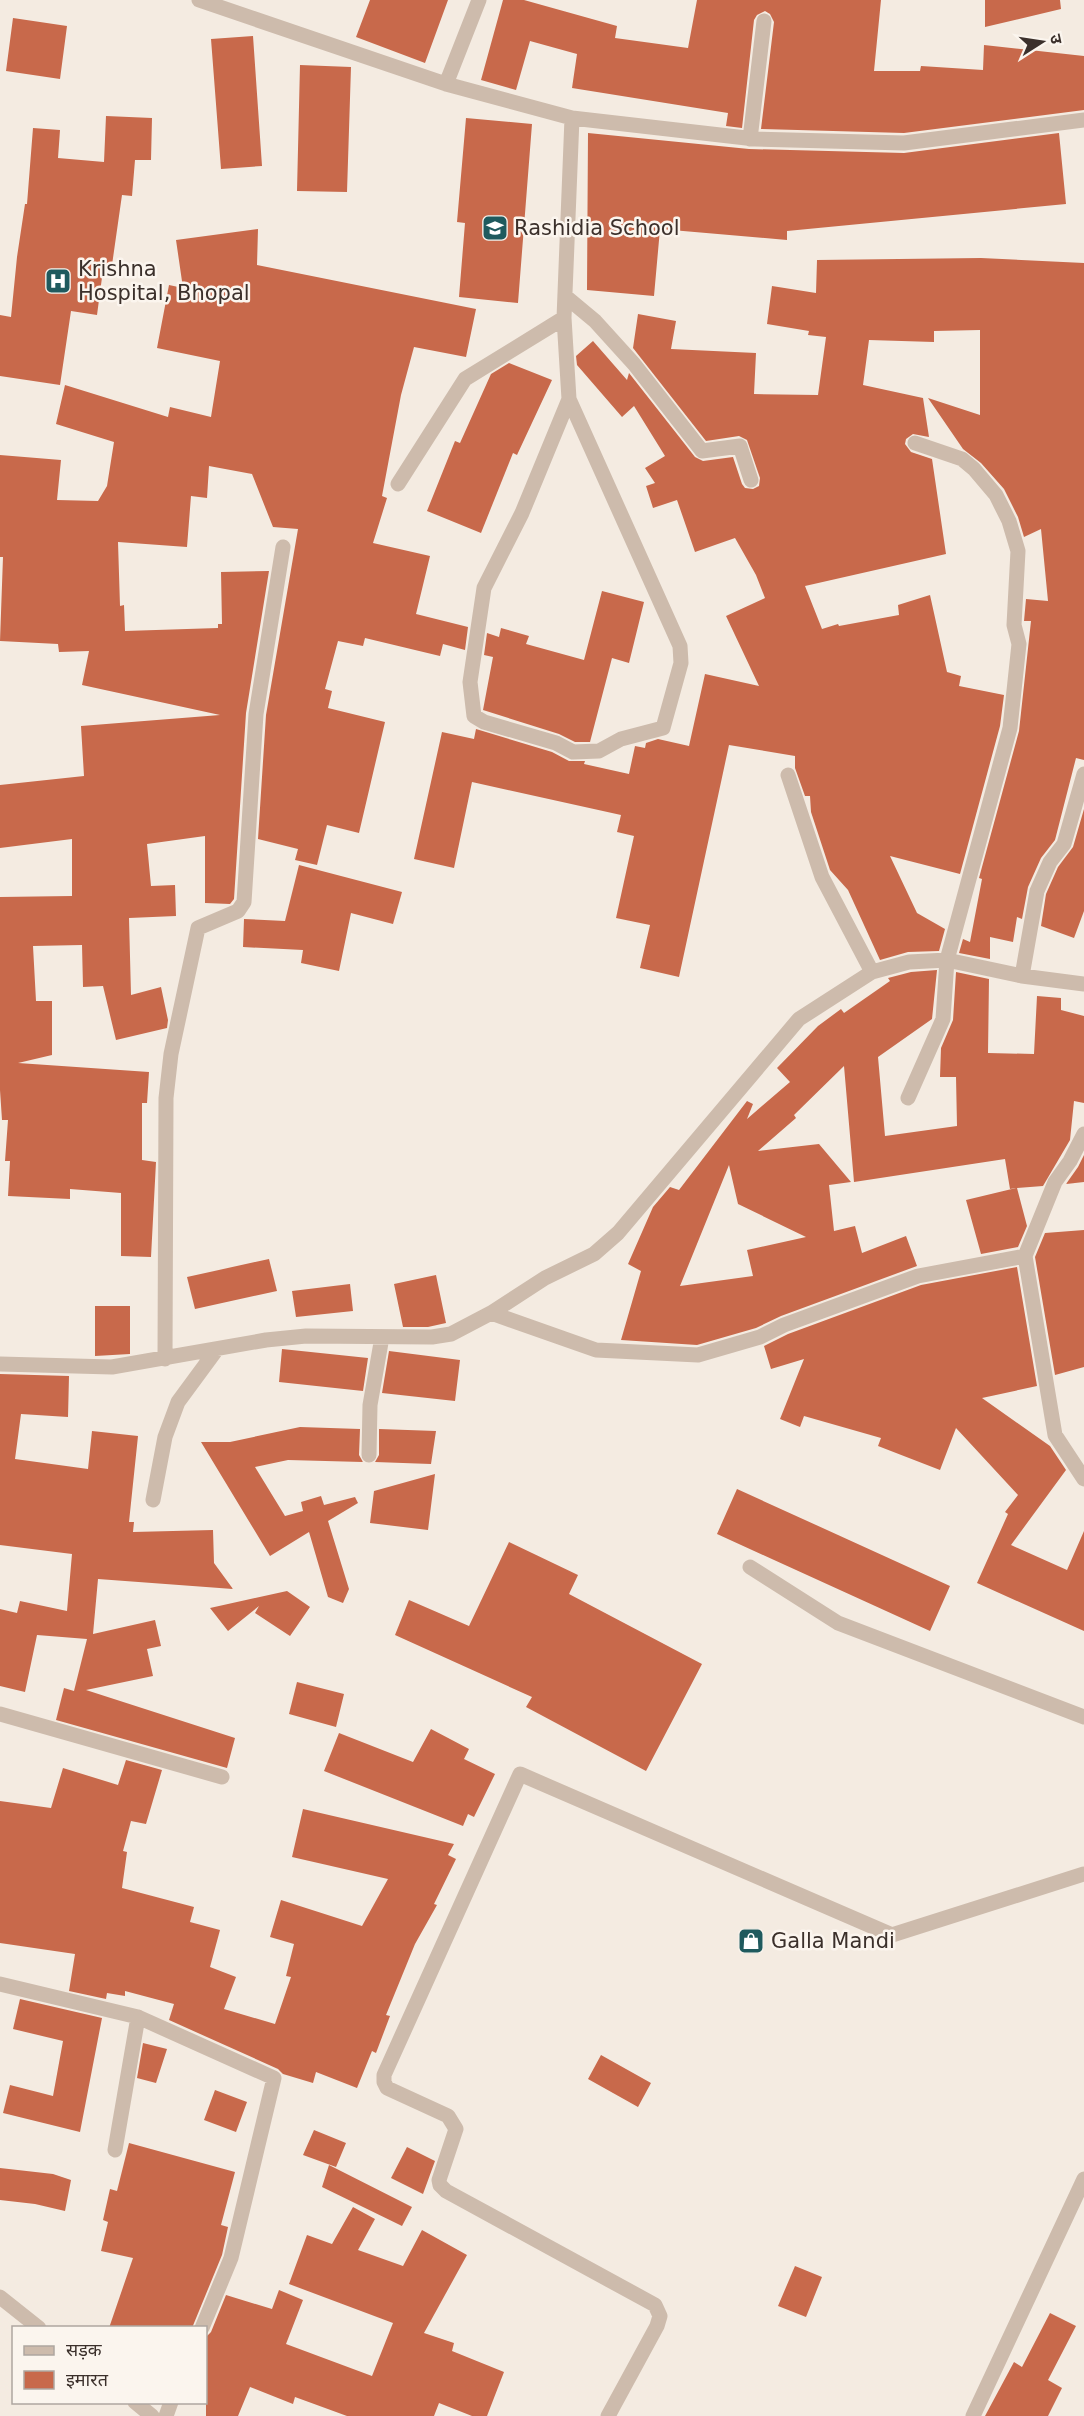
<svg xmlns="http://www.w3.org/2000/svg" width="1084" height="2416" viewBox="0 0 1084 2416" font-family="'DejaVu Sans','Noto Sans Devanagari',sans-serif">
<style>
.building{fill:#c8694b;fill-rule:evenodd}
.lines{fill:none;stroke-linecap:round;stroke-linejoin:round}
.minor{stroke:#cdbbac;stroke-width:15}
.labels{text-anchor:middle;dominant-baseline:central;stroke-width:5;stroke-linejoin:round;paint-order:stroke}
.poi-label{font-size:21px;fill:#3b302b;stroke:#fbf5ee;text-anchor:start}
</style>
<rect width="100%" height="100%" fill="#f4ebe1"/>
<path class="building" d="M370,0H448L425,63L356,37Z
M503,0H524L617,26L615,38L688,48L697,0H881L874,71H920L921,66L983,70L984,45L1084,56V110L904,133L761,129L774,22L770,14L765,11L757,15L754,20L742,128L726,126L728,113L572,88L577,54L530,41L516,90L481,80Z
M985,0H1060L1061,9L985,27Z
M13,18L67,26L60,79L6,71Z
M253,36L262,166L221,169L211,39Z
M300,65L351,67L347,192L297,191Z
M106,116L152,118L151,160H135L132,196L122,195L111,272L103,270L97,315L71,311L60,385L0,376V315L11,317L17,257L25,204H27L33,128L60,130L58,158L104,162Z
M466,118L532,124L518,303L459,297L465,223L457,222Z
M588,133L749,149L904,153L1059,133L1066,204L787,231V240L660,229L654,296L587,290Z
M258,229L257,265L476,309L466,357L414,347L401,395L382,496L387,498L373,543L430,556L416,614L468,627L465,650L443,644L440,656L365,638L363,646L338,641L325,689L332,691L328,708L385,722L359,833L327,825L317,865L295,860L298,849L258,839L266,715L298,529L273,527L252,474L209,466L207,498L191,496L187,547L118,542L120,606L124,605L125,631L218,628V624H222L221,572L269,571L246,713L234,899L230,904L205,903V836L147,844L151,886L175,885L176,916L129,918L131,995L161,987L168,1020L167,1028L116,1040L103,986L83,987L82,945L33,946L36,1001H52V1055L18,1063L149,1072L147,1103H142V1160L156,1162L151,1257L121,1256V1193L70,1189V1199L8,1196L10,1161H5L8,1120H2L0,1090V897L72,896V839L0,848V785L84,776L81,726L220,715L82,685L89,651L59,652L58,644L0,641L3,557H0V455L61,460L57,500L98,501L107,486L114,442L56,424L65,385L168,417L170,407L211,417L220,361L157,348L169,285L183,288L176,240Z
M981,258L1084,263V760L1076,758L1055,840L1041,858L1028,887L1022,919L1017,917L1013,942L990,937V959L959,953L963,939L970,942L982,879L979,878L1019,731L1031,621H1024L1026,599L1048,601L1041,529L1024,537L1018,517L1004,489L981,463L963,449L928,398L980,415V330L934,331V342L869,340L863,385L923,398L929,437L913,434L906,439L905,444L911,452L932,459L946,554L805,586L822,629L838,624L839,626L899,615L898,605L930,595L947,672L961,676L959,686L1004,695L1000,726L960,874L890,856L917,913L945,929L939,951L908,952L880,960L848,890L830,870L811,812L810,796H805L795,768V756L729,745L679,977L640,968L650,925L616,918L634,836L617,832L621,815L472,782L454,868L414,859L442,732L474,739L476,729L552,752L569,761H585L584,764L629,774L635,746L645,748L646,743L658,739L689,746L705,674L759,686L726,616L765,598L756,575L735,538L695,552L677,500L653,508L646,486L655,483L645,468L665,456L634,406L622,417L577,365L576,356L593,341L627,380L629,373L695,457L703,461L733,457L742,484L745,488L753,489L759,486L760,478L747,440L739,436L706,441L633,348L638,314L676,321L671,349L756,353L754,394L818,395L826,337L808,335L809,331L767,324L772,286L816,293L817,260Z
M509,363L552,380L517,455L513,453L481,533L427,511L455,441L460,443L491,374Z
M602,591L644,602L629,663L612,658L590,742H575L559,734L483,710L493,657L484,655L487,633L499,637L501,628L529,636L526,644L584,660Z
M1084,809V911L1074,938L1041,926L1046,894L1058,867L1073,847Z
M299,865L402,892L393,924L351,913L339,971L301,963L303,950L243,947L244,919L285,921Z
M937,970L932,1019L878,1057L885,1136L957,1126L956,1077H940L941,1048L953,1020L956,972L989,979L988,1053L1034,1054L1037,996L1061,998V1010L1084,1016V1103L1074,1101L1070,1140L1043,1186L1017,1188L1027,1226L1018,1247L981,1254L966,1200L1016,1188L1010,1189L1005,1159L854,1182L844,1066L794,1115L796,1118L758,1151L819,1144L851,1182L829,1185L834,1231L855,1226L862,1253L906,1236L917,1266L781,1316L756,1328L697,1345L621,1340L641,1271L628,1264L653,1207L670,1187L679,1190L747,1101L753,1104L747,1119L790,1082L777,1068L818,1026L841,1009L844,1013L890,981L888,978L911,972ZM729,1165L738,1204L806,1237L747,1250L753,1276L680,1286Z
M1084,1155V1182L1066,1184L1078,1167Z
M1084,1230V1367L1055,1375L1035,1257L1045,1233Z
M269,1259L277,1291L195,1309L187,1277Z
M1017,1267L1037,1386L982,1398L1050,1446L1066,1470L1011,1545L1067,1570L1084,1531V1631L977,1583L1008,1514L1005,1512L1018,1495L956,1428L940,1470L878,1446L881,1438L804,1416L800,1427L780,1419L804,1359L771,1369L764,1346L788,1334L921,1285Z
M436,1275L446,1323L428,1327H403L394,1284Z
M350,1284L353,1311L296,1317L292,1291Z
M95,1306H130V1354L95,1356Z
M282,1349L368,1358L363,1391L279,1382Z
M389,1351L460,1360L455,1401L382,1393Z
M0,1374L69,1376L68,1417L21,1414L15,1459L88,1469L92,1431L138,1436L129,1522H134L133,1532L213,1530L214,1563L233,1589L98,1579L93,1634L155,1620L161,1646L147,1649L153,1676L86,1690L235,1738L227,1768L56,1720L64,1688L74,1691L87,1639L37,1635L25,1692L0,1686V1609L17,1613L20,1601L67,1611L72,1554L0,1545Z
M300,1427L360,1429L359,1455L363,1462L288,1460L255,1467L285,1516L303,1511L301,1502L321,1496L324,1505L355,1497L358,1503L328,1521L349,1589L343,1603L328,1597L309,1532L270,1556L201,1442H230Z
M379,1429L436,1431L431,1464L375,1462L379,1455Z
M435,1474L428,1530L370,1523L374,1491Z
M737,1489L950,1586L930,1631L717,1534Z
M509,1542L578,1575L569,1594L702,1664L646,1771L526,1707L532,1697L395,1635L409,1600L469,1626Z
M287,1591L310,1607L290,1636L255,1613L259,1606L228,1631L210,1608Z
M297,1682L344,1694L336,1727L289,1714Z
M431,1729L469,1749L464,1759L495,1774L474,1817L468,1814L463,1826L324,1771L339,1733L413,1762Z
M126,1760L162,1770L146,1824L131,1821L123,1851L127,1852L122,1888L194,1907L190,1922L220,1930L210,1967L236,1977L224,2009L275,2024L291,1977L286,1976L294,1944L270,1937L281,1900L362,1926L388,1879L292,1857L303,1809L454,1844L448,1855L456,1859L434,1904L437,1905L415,1944L386,2015L390,2016L376,2053L372,2051L357,2088L316,2072L313,2083L283,2074L278,2069L169,2020L174,2004L125,1991V1996L107,1993L106,1999L69,1991L75,1954L0,1943V1801L51,1808L63,1768L118,1785Z
M20,1999L102,2018L80,2132L3,2113L10,2085L53,2096L63,2041L13,2029Z
M143,2043L167,2049L156,2083L137,2078Z
M601,2055L651,2083L638,2107L588,2079Z
M215,2090L247,2102L236,2132L204,2120Z
M314,2130L346,2143L336,2167L303,2155Z
M129,2143L235,2172L221,2225L228,2227L222,2255L192,2328H109L133,2258L101,2251L108,2222L103,2220L110,2189L117,2191Z
M407,2147L435,2161L423,2194L391,2178Z
M329,2165L412,2207L402,2226L322,2187Z
M0,2168L53,2174L71,2180L65,2211L35,2204L0,2200Z
M353,2207L375,2219L358,2250L403,2266L422,2230L467,2255L424,2333L454,2343L452,2351L504,2372L487,2416H472L439,2403L434,2416H347L295,2397L293,2404L250,2387L238,2416H206V2337L211,2332L226,2295L272,2309L279,2290L303,2300L286,2344L372,2376L393,2323L289,2284L307,2235L332,2244Z
M795,2266L822,2277L806,2317L778,2306Z
M1050,2313L1076,2326L1048,2380L1062,2388L1048,2416H985L1014,2362L1022,2367Z"/>
<g class="lines">
<path class="minor" d="M199,0L446,84L572,118L755,139L904,143L1084,120
M446,84L479,0
M750,139L764,21
M565,296L595,321L634,364L702,451L740,446L751,480
M564,318L569,399L680,646L681,663L663,728L621,739L599,751L573,752L556,743L484,722L474,716L470,682L484,588L522,513L569,399
M398,484L465,379L564,318L572,118
M788,775L822,877L872,972
M1022,976L1037,891L1050,862L1064,844L1084,774
M908,1098L943,1019L947,960L1010,728L1019,644L1014,625L1018,551L1009,521L996,495L974,469L962,459L915,443
M1084,1134L1070,1161L1055,1182L1025,1256L1055,1435L1084,1479
M491,1313L596,1350L698,1355L760,1337L784,1325L918,1276L1025,1256
M165,1359L166,1098L171,1054L198,928L238,911L244,902L256,714L283,547
M0,1364L112,1367L266,1340L306,1336L432,1337L451,1334L491,1313L545,1278L594,1254L618,1233L799,1019L872,972L909,962L947,960L1022,976L1084,984
M369,1455L370,1405L382,1337
M153,1500L165,1437L178,1402L217,1349
M750,1567L838,1623L1084,1717
M0,1714L222,1777
M0,1984L138,2017L274,2078L231,2258L202,2328
M115,2150L138,2017
M0,2297L39,2328
M135,2402L152,2416
M166,2416L171,2402
M608,2416L657,2326L660,2316L655,2305L446,2191L440,2185L439,2180L456,2129L448,2116L387,2088L384,2082V2075L520,1774L892,1935L1084,1874
M973,2416L1084,2179"/>
</g>
<defs>
<g id="school-square" transform="scale(1.35)"><rect x="-9" y="-9" width="18" height="18" rx="4" fill="#1f5a5e" stroke="#fbf5ee"/><path d="M0-5L7-2L0 1L-7-2ZM-4 1L0 2.5L4 1V4Q0 6-4 4Z" fill="#fff"/></g>
<g id="hospital-square" transform="scale(1.35)"><rect x="-9" y="-9" width="18" height="18" rx="4" fill="#1f5a5e" stroke="#fbf5ee"/><path d="M-5-5h3v3.5h4V-5h3V5h-3V1.5h-4V5h-3Z" fill="#fff"/></g>
<g id="shop-square" transform="scale(1.35)"><rect x="-9" y="-9" width="18" height="18" rx="4" fill="#1f5a5e" stroke="#fbf5ee"/><path d="M-5-2.5h2.3a2.7 3.5 0 0 1 5.4 0H5L5.5 6h-11ZM-1.5-2.5h3a1.5 2.3 0 0 0-3 0Z" fill="#fff"/></g>
</defs>
<g fill-rule="evenodd">
<use href="#school-square" x="495" y="228"/>
<use href="#hospital-square" x="58" y="281"/>
<use href="#shop-square" x="751" y="1941"/>
</g>
<g class="labels">
<g class="poi-label">
<text x="514" y="228">Rashidia School</text>
<text x="78" y="269">Krishna<tspan x="78" dy="24">Hospital, Bhopal</tspan></text>
<text x="771" y="1941">Galla Mandi</text>
</g>
</g>
<rect x="12" y="2326" width="195" height="78" fill="#fbf5ee" stroke="#aea6a0" stroke-width="1.5"/>
<rect x="24" y="2346" width="30" height="9" fill="#cdbbac" stroke="#aea6a0" stroke-width="1.5"/>
<text x="66" y="2356" font-size="18" fill="#3b302b">सड़क</text>
<rect x="24" y="2371" width="30" height="18" fill="#c8694b" stroke="#aea6a0" stroke-width="1.5"/>
<text x="66" y="2386" font-size="18" fill="#3b302b">इमारत</text>
<g transform="translate(1042 42) rotate(78)" stroke="#fbf5ee" stroke-width="4.5" paint-order="stroke">
<path d="M0-4.5L10 22L0 15L-10 22Z" fill="#3b302b"/>
<text y="-9" font-size="16" font-weight="bold" text-anchor="middle" fill="#3b302b">उ</text>
</g>
</svg>
